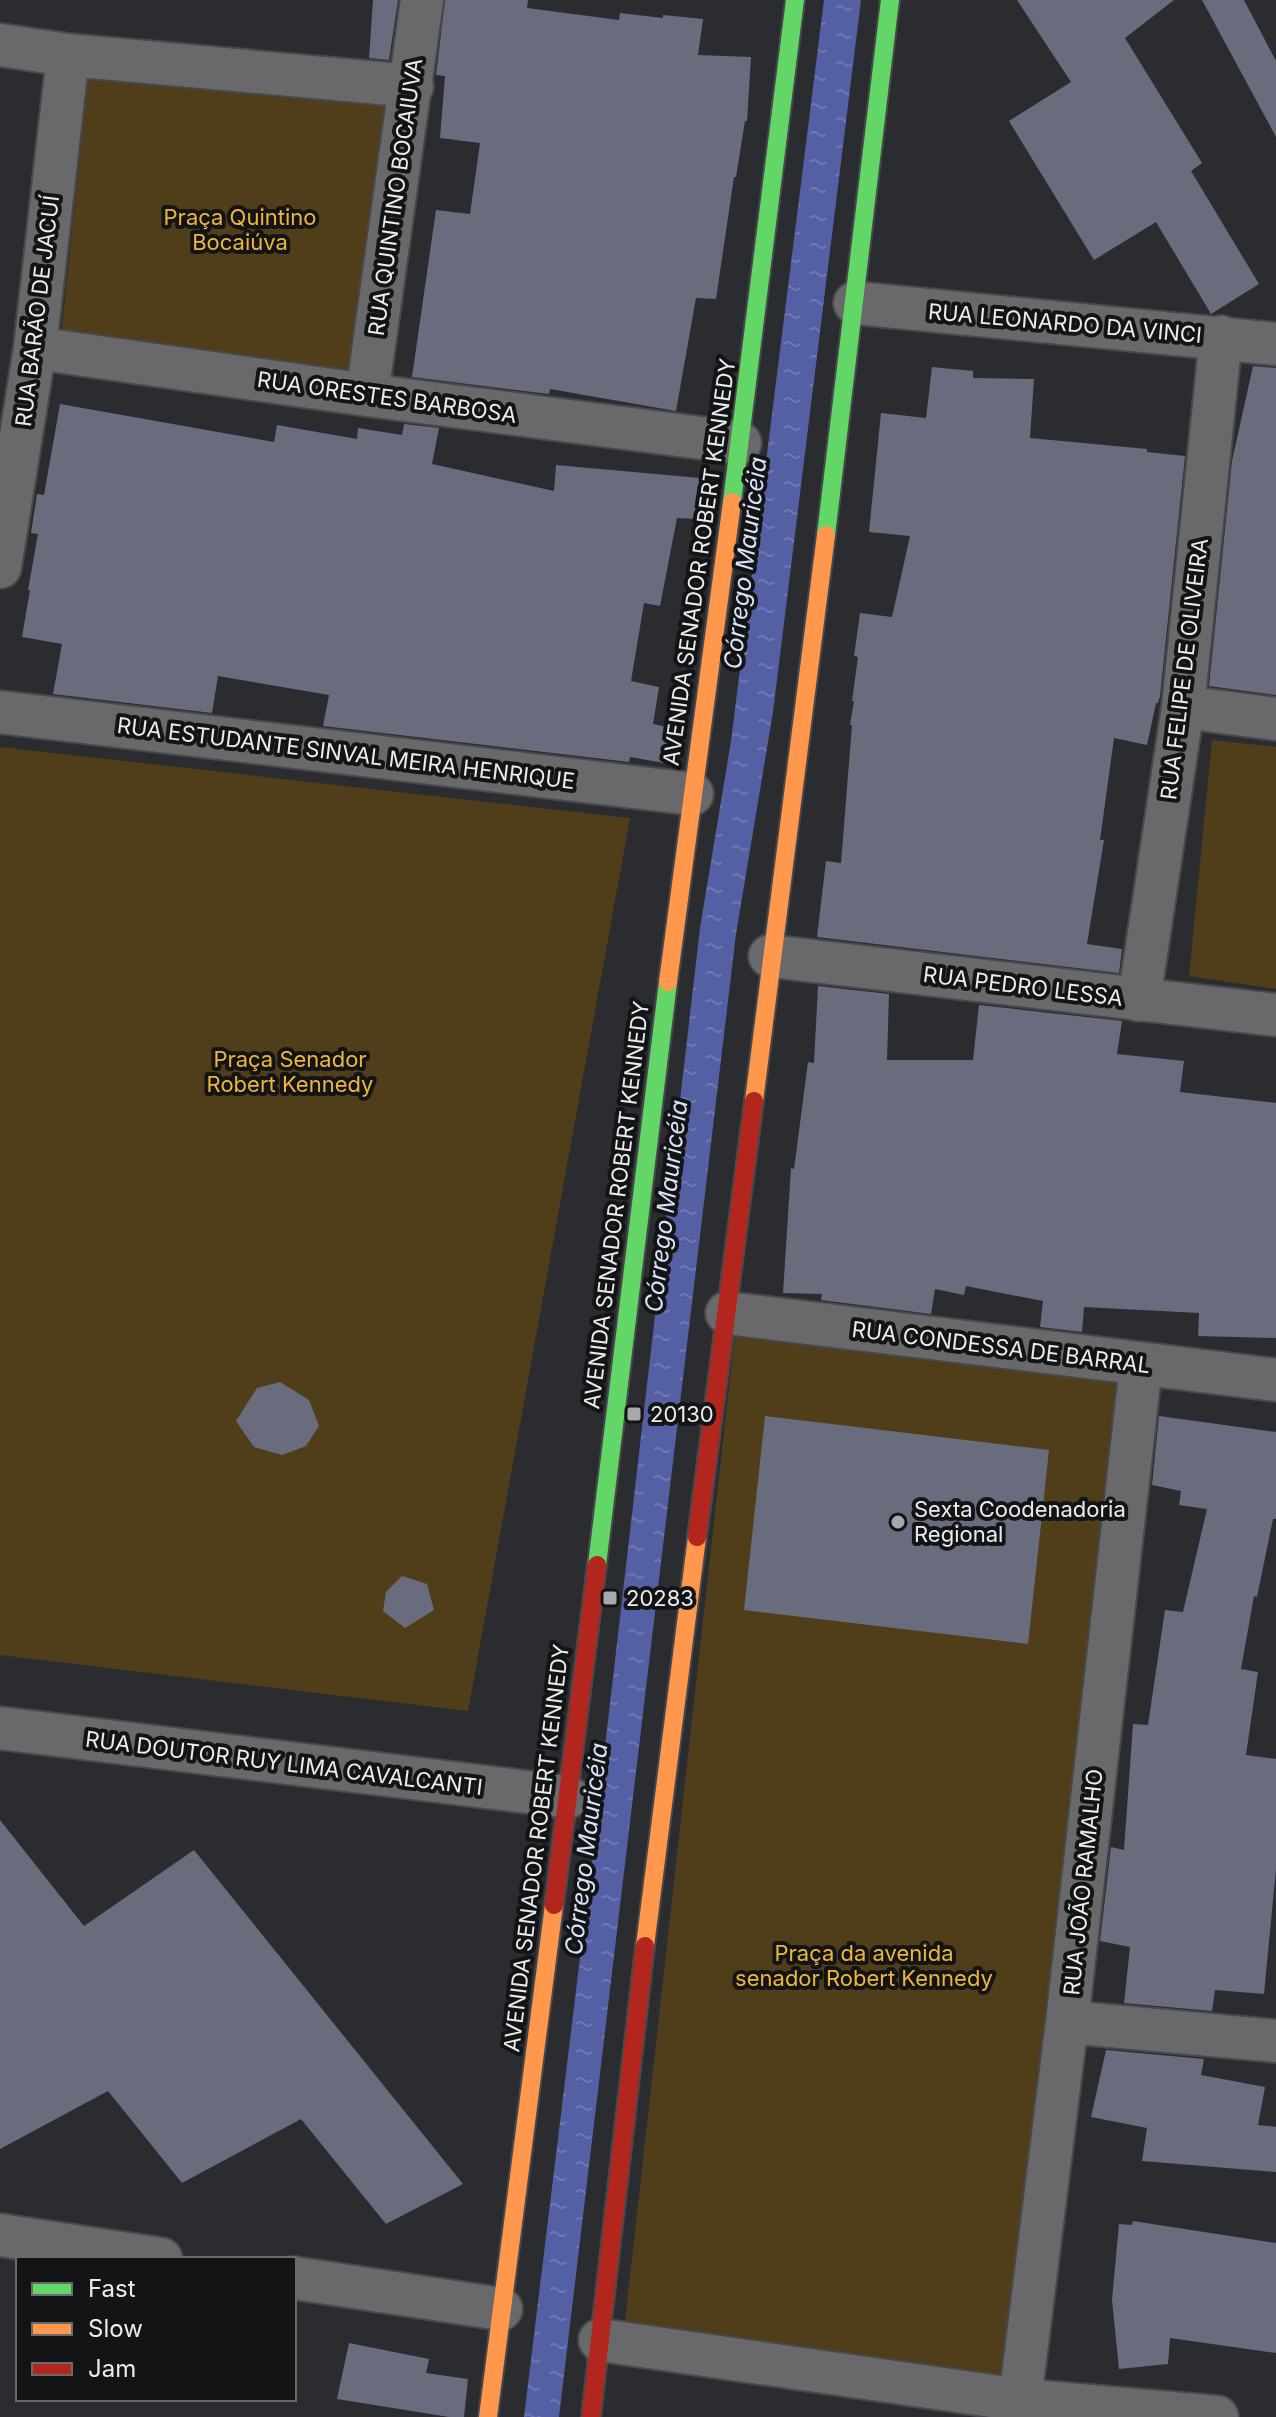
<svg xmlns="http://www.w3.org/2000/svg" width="1276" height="2417" viewBox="0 0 1276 2417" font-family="Inter,sans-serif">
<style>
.green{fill:#503e1a}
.water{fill:url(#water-ripples)}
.building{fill:#696c7c}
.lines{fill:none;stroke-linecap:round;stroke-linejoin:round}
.street-casing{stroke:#47484b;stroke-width:46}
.fast-casing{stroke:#47484b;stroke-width:22}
.slow-casing{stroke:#47484b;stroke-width:22}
.jam-casing{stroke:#47484b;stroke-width:22}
.street{stroke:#69696c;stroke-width:42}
.fast{stroke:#63d668;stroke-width:18}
.slow{stroke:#ff974d;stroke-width:18}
.jam{stroke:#b3261e;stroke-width:18}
.poi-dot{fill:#a7a8ac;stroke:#131416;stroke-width:3}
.labels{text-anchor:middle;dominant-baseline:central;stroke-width:8;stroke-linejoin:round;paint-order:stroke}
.street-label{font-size:22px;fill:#eaebee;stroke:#131416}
.park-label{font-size:22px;fill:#eeb53b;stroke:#131416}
.poi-label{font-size:22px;fill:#eaebee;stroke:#131416;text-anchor:start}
.water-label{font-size:24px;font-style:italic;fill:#dbe1f6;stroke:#131416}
</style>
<defs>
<pattern id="water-ripples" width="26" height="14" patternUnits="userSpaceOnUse" patternTransform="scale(2)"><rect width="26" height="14" fill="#5560a4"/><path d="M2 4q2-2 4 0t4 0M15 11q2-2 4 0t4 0" fill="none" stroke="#6e77b1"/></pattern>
</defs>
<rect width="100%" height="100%" fill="#2b2c30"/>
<path class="green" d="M89,65L407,99L371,397L59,355Z
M1212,740L1276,747V989L1189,976Z
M0,747L630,818L468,1711L0,1655Z
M735,1333L1127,1377L1011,2390L624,2330Z"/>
<path class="water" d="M824,0H861L773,712L736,934L559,2417H524L590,1876L700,928L731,741Z"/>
<path class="building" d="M373,0H398L389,60L369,58Z
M445,0H528L527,8L619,20L620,13L663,18V15L703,19L698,55L751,57L747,121H745L736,177H734L716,299L696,298L676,411L550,389L549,394L412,377L436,210L470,214L480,143L440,138L445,76L436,75Z
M1017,0H1174L1125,38L1202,163L1191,171L1259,284L1211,314L1156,222L1094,260L1009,121L1071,82Z
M1202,0H1244L1276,61V137Z
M1253,366L1276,368V695L1209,686L1232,461Z
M932,367L973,371V378L1034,379L1030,438L1147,449V452L1185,456L1160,696L1158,703H1156L1147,745L1114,738L1100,840H1104L1087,944L1122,949L1119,973L817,937L826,861L841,863L852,725H850L854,701H852L858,657L854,656L860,613L892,617L910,536L869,532L881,413L926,418Z
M60,404L274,442L277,425L357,439L358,428L402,435L404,424L439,428L432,464L554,491L556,465L700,478L697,519L677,518L660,606L644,603L631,681L659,687L653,724L672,728L664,763L630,757L629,762L323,726L329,695L218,676L212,713L53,694L62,644L22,637L30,590H28L38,534L31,533L37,494L44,495Z
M818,986L889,994L887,1060H973L979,1005L1122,1021L1117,1054L1184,1061L1180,1092L1276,1103V1338L1198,1336L1199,1313L1084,1307L1082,1332L1040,1327L1043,1301L966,1286L964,1295L935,1289L931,1314L821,1300L822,1294L783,1293L791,1168L794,1169L808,1062L814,1063Z
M280,1382L309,1400L319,1426L306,1446L282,1455L254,1447L236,1421L257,1388Z
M765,1416L1049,1450L1028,1644L744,1610Z
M1159,1416L1276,1432V1519H1273L1257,1597L1254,1596L1241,1669L1258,1672L1246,1755L1276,1759V1869L1264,1994L1215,1990L1212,2011L1124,2003L1130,1947L1100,1941L1111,1847L1124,1850L1133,1724L1148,1725L1165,1610L1183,1612L1207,1509L1179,1505L1181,1491L1152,1485Z
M402,1576L427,1584L434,1610L405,1628L383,1611L386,1592Z
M0,1820L84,1926L194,1850L463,2184L386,2224L301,2119L182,2183L108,2091L0,2149Z
M1106,2050L1204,2059L1201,2075L1265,2087L1258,2125L1276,2127V2172L1142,2161L1147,2128L1091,2117Z
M1133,2221L1276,2243V2353L1170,2338L1168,2364L1119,2369L1112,2300L1119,2224L1132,2225Z
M349,2343L429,2359L426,2373L468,2379L464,2417H449L337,2399Z"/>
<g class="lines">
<g class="street-casing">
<path id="street" d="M0,45L68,55L412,86
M855,303L1276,344
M35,348L367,395L740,443
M367,395L422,0
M0,567L35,348L68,55
M1183,707L1276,719
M0,712L692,794
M770,956L1276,1015
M1139,1000L1183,707L1221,337
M727,1313L1276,1380
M0,1728L568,1797
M1067,2022L1276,2041
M0,2235L161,2259
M294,2278L501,2309
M600,2340L1020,2400L1217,2417
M1020,2400L1067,2022L1141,1365"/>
</g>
<g class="fast-casing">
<path id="fast" d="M732,502L795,0
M826,535L890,0
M597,1565L668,982"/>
</g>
<g class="slow-casing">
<path id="slow" d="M668,982L732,502
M754,1101L826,535
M645,1946L697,1537
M488,2417L554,1905"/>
</g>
<g class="jam-casing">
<path id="jam" d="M697,1537L754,1101
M554,1905L597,1565
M591,2417L645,1946"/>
</g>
<use href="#street" class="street"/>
<use href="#fast" class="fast"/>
<use href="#slow" class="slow"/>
<use href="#jam" class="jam"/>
</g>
<g class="poi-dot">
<rect x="626" y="1406" width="16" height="16" rx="4"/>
<circle cx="898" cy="1522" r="8"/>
<rect x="602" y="1590" width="16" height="16" rx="4"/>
</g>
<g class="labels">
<g class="street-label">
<text transform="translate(395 197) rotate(-82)">RUA QUINTINO BOCAIUVA</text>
<text transform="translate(37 311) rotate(-83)">RUA BARÃO DE JACUÍ</text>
<text transform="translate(1065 323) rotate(5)">RUA LEONARDO DA VINCI</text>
<text transform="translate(387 397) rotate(8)">RUA ORESTES BARBOSA</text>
<text transform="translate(699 562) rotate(-82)">AVENIDA SENADOR ROBERT KENNEDY</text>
<text transform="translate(1184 669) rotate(-83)">RUA FELIPE DE OLIVEIRA</text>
<text transform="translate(346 753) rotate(7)">RUA ESTUDANTE SINVAL MEIRA HENRIQUE</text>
<text transform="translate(1023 986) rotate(7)">RUA PEDRO LESSA</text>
<text transform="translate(616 1205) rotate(-83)">AVENIDA SENADOR ROBERT KENNEDY</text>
<text transform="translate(1001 1347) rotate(7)">RUA CONDESSA DE BARRAL</text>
<text transform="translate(284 1763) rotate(7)">RUA DOUTOR RUY LIMA CAVALCANTI</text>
<text transform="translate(536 1848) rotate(-83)">AVENIDA SENADOR ROBERT KENNEDY</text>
<text transform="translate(1083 1882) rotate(-84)">RUA JOÃO RAMALHO</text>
</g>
<g class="park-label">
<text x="240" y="217">Praça Quintino<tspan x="240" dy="25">Bocaiúva</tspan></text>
<text x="290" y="1059">Praça Senador<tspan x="290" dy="25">Robert Kennedy</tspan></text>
<text x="864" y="1953">Praça da avenida<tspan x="864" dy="25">senador Robert Kennedy</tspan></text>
</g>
<g class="poi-label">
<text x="650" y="1414">20130</text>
<text x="914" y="1509">Sexta Coodenadoria<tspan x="914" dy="25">Regional</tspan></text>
<text x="626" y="1598">20283</text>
</g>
<g class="water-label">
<text transform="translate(745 563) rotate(-83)">Córrego Mauricéia</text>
<text transform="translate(666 1206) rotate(-83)">Córrego Mauricéia</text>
<text transform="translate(586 1849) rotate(-83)">Córrego Mauricéia</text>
</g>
</g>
<rect x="16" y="2257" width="280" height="144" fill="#131416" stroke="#696a6c" stroke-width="2"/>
<rect x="32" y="2283" width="40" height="12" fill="#63d668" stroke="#696a6c" stroke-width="2"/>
<text x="88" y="2297" font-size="24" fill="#eaebee">Fast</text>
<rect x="32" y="2323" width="40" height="12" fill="#ff974d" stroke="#696a6c" stroke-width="2"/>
<text x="88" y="2337" font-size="24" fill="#eaebee">Slow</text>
<rect x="32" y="2363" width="40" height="12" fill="#b3261e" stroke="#696a6c" stroke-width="2"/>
<text x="88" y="2377" font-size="24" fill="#eaebee">Jam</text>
</svg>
